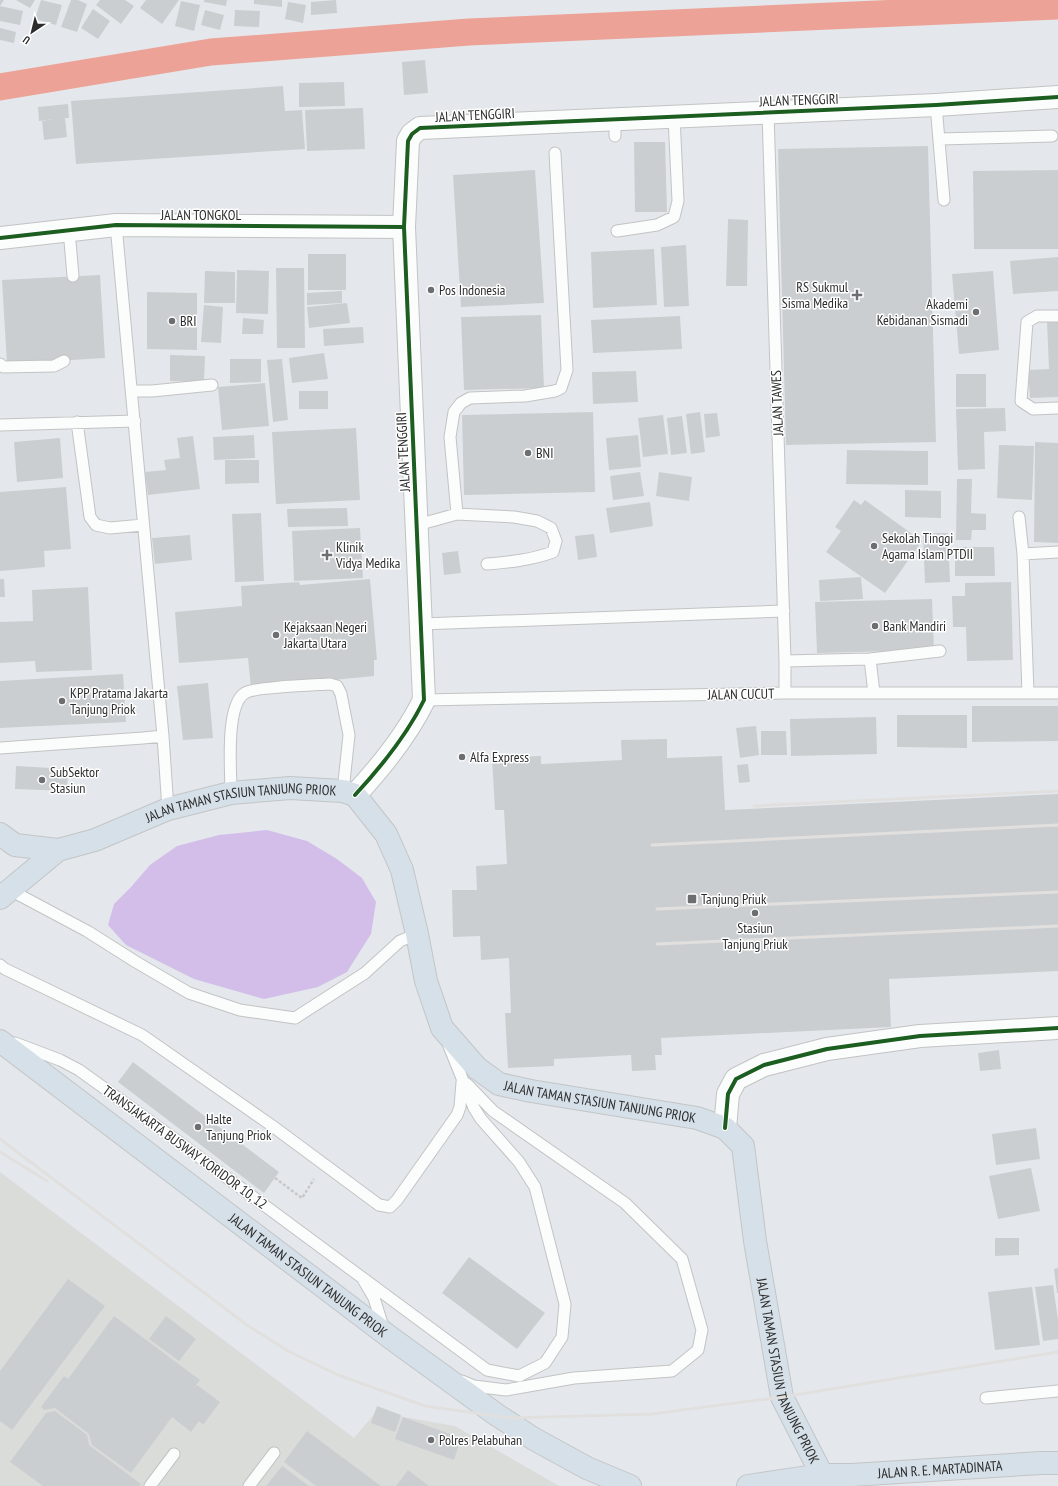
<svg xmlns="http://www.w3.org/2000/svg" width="1058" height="1486" viewBox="0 0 1058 1486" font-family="'PT Sans Narrow',sans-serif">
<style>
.industrial{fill:#dadcda}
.green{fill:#d2bee8}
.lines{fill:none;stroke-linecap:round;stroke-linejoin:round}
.canal{stroke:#eda297;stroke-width:27}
.building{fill:#cbced1}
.service-casing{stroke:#c2c3c3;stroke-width:13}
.minor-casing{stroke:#c2c3c3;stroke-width:24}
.tertiary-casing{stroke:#c2c3c3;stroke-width:24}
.trunk-casing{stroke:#c3c5c6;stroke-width:24}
.path{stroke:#c7c7c8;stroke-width:2.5;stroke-dasharray:3 2;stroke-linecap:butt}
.service{stroke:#fbfcfc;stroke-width:11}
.minor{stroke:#fbfcfc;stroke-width:22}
.tertiary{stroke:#fbfcfc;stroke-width:22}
.trunk{stroke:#d6e0e9;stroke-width:22}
.rail{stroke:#e1e0df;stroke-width:3}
.cycleway-casing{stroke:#fff;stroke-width:6}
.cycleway{stroke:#1b5e20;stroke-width:4}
.poi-dot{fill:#6d6e70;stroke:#fff;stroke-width:1.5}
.labels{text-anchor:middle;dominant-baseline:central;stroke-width:3;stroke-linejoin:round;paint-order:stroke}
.street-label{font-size:14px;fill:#2d2d2d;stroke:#fff}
.poi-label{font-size:14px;fill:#2d2d2d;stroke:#fff;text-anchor:start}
</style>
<rect width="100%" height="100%" fill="#e4e8ec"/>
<path class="industrial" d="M0,1172L354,1438L376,1412L455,1426L559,1486H0Z"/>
<path class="green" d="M267,830L307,841L337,859L362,878L376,902L371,934L347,972L318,987L264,999L194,979L126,945L108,925L114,904L131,887L150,865L177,846L219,835Z"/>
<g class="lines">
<path class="canal" d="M0,87L211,52L469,32L1058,6"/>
</g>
<path class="building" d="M0,0H4L0,6L23,11L20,25L0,21Z
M16,0H35L30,8Z
M41,0L62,5L56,25L35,19Z
M71,0H78L87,4L77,32L61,27Z
M100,0H125L134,6L121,24L96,5Z
M146,0H179L162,24L140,8Z
M204,0H227L226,6L204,2Z
M254,0H282V7L254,4Z
M336,0L337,13L311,15V2Z
M181,1L200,5L194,31L175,26Z
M288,2L306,5L303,23L285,19Z
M93,9L110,21L98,39L81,28Z
M205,10L224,15L220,30L201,25Z
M235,10L260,11L259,27L234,26Z
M0,28L16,32L14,43L0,40Z
M425,60L428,93L404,95L402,62Z
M344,82L345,106L299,107V83Z
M283,86L285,111L302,110L305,149L76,164L71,101Z
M68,104L69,118H65L67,137L44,140L42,121L53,119L39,121L38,107Z
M363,108L365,149L307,151L305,110Z
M634,142H665L667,212H635Z
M928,146L936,442L786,445L778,149Z
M535,170L544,303L461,307L453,175Z
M1058,170V249H974L973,171Z
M728,219L748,220L747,286H726Z
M686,245L689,306L664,307L661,247Z
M654,249L657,305L593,308L591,252Z
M308,254H346V290H308Z
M1058,257V291L1013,294L1010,261Z
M276,268H304L305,348H277Z
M237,270L269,271L268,314L236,313Z
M205,271L235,272V303H204Z
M993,271L999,350L959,354L952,274Z
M100,275L105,358L7,364L2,280Z
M342,291V303L307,305V293Z
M147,292L197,293V350L147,349Z
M347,303L350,323L309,328L307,307Z
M204,305L223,307L221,343L201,342Z
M541,315L544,388L464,390L461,317Z
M680,316L682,349L593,353L591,320Z
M243,318L264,320L263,334H242Z
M1058,321V397L1030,398L1028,370L1049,369L1047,322Z
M363,327L364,343L324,346L323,329Z
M324,353L328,379L292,383L289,358Z
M170,355L205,356L204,382L170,381Z
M230,359H261V382L230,383Z
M282,359L288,420L273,422L267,360Z
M636,371L638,402L593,404L592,372Z
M956,374H986V407H956Z
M265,383L269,426L222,430L218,387Z
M299,391H328V409H299Z
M1005,408L1006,431L984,432L985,469L958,470L956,409Z
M593,412L595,492L464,495L462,415Z
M700,412L705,452L691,454L686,414Z
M717,413L720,436L706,438L704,414Z
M663,415L668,454L643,457L638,418Z
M682,416L687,453L671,455L667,418Z
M356,428L360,500L276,504L272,432Z
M254,435L255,458L214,460L213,437Z
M638,435L641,467L609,470L606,438Z
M193,436L200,489L148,495L145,472L166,470L164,460L180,458L177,438Z
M60,438L63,478L17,482L14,442Z
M1035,442L1058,443V543L1034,542Z
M999,445L1034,446L1032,500L997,498Z
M847,450L928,451V485L846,484Z
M225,460H259V483L225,484Z
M640,472L644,496L613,500L610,476Z
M659,472L692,477L689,501L656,496Z
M957,479H972L971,513L986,514V530H972L971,540H956Z
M66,487L71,549L44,551L45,567L0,571V492Z
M905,490L941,491V518L905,517Z
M854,500L861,505L865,500L922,541L885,593L826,552L841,531L835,527Z
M650,502L653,526L610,533L606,508Z
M347,508L348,526L288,527L287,509Z
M261,513L264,581L235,582L232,514Z
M360,528L363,578L294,581L292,531Z
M923,533H948L950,582L925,583Z
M594,534L597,557L578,560L575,536Z
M190,535L192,560L155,564L152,538Z
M955,547H994L995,576H955Z
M458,551L461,573L444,575L442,553Z
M861,577L863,599L820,601L819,580Z
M0,579H4L5,597H0Z
M370,579L377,660H374V676L251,688L248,658L179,663L175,612L242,606L241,586L299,582L300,585Z
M1011,582L1013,660L967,661L966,627H953L952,596H965V583Z
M88,587L92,670L36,672L35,661L0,663V622L33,621L32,590Z
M932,599L934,650L817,653L815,602Z
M123,674L126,722L0,728V681Z
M208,683L213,738L183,740L177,686Z
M972,706H1058V741L972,742Z
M897,715H967V748L897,747Z
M876,717L877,754L791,756L790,719Z
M756,726L759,755L740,758L736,728Z
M761,731H786L787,755H761Z
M667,739V758L722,756L725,810L1058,794V971L889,979L891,1027L661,1038L662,1055H655L656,1070L632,1071L631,1055L554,1059V1066L508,1068L505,1013H511L509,958L481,960L480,936L453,937L452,890H477L476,866L507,864L504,810H495L492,758L541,756V764L622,760L621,740Z
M748,764L750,782L739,783L737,765Z
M16,766L68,769L67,791L15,789Z
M999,1050L1001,1069L980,1071L978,1053Z
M133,1062L279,1172L264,1193L118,1082Z
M1036,1128L1040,1159L996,1165L992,1134Z
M1031,1168L1040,1211L998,1219L989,1176Z
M995,1238H1019V1255L995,1256Z
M469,1257L545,1313L517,1349L442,1293Z
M1058,1268V1293H1057L1054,1269Z
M68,1279L105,1306L12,1430L0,1421V1371Z
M1053,1285L1058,1320V1339L1043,1341L1035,1287Z
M1032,1287L1040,1345L995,1350L988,1292Z
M114,1316L200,1380L193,1389L197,1385L220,1402L203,1425L199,1421L191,1432L172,1417L131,1473L92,1445L89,1434L55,1408L44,1410L41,1407L64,1376L68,1379Z
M166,1316L196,1339L179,1361L149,1339Z
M377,1406L401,1415L395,1432L371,1423Z
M55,1411L87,1435L89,1445L141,1484L139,1486H43L10,1462L46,1413Z
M403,1417L461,1438L454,1460L395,1439Z
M307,1431L381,1486H316L284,1462Z
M282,1466L309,1486H266Z
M408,1470L429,1486H396Z"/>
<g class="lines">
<g class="service-casing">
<path id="service" d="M936,105L944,200
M768,112L785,661V693
M615,120V136
M939,139L1052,136
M116,225L163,736L168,809
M69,230L73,276
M617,231L657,225L674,217L678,201L674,117
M1058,316H1037L1027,322L1021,401L1033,409L1058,408
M0,364L3,367L54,366L64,361
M132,391H152L212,385
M77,422L90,517L96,525L110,528L143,525
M0,425L135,421
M1019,517L1023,554L1028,693
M417,525L457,514
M1023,554L1058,552
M487,564C510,562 531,560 553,552L556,541L551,528L537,521L514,517L457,514L450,437L454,412L461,403L470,398L525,396L555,391L561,388L567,370L555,153
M421,624L784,611
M870,659L874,693
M785,661L870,659L940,651
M424,700L785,693H1058
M0,748L143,738L163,736
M231,793C231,771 225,705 245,693C254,687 315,685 330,684L337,686L341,694L349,735L343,791
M10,890L87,931L136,962L189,993L240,1010L295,1018L365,973L400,941L417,934
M0,965L5,969L142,1035L271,1125L379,1205L390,1207L397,1200L457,1115L460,1107L462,1082
M15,1043L60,1060L79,1070L176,1140L487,1370L519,1376L545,1363L562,1337L565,1304L535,1187L519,1162L481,1119L474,1108L449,1046
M364,1281L374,1298L384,1330
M462,1381L474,1386L506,1390L574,1378L672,1371L698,1350L702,1330L682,1259L625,1203L493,1111L467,1084
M986,1398L1058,1391
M150,1486L174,1454
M249,1486L274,1453"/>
</g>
<g class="minor-casing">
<path id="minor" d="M725,1128L728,1094L736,1079L764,1065L827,1049L920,1036L1058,1028"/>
</g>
<g class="tertiary-casing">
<path id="tertiary" d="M0,238L116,225L404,227
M355,795C380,768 408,733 424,700L404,227L408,141L412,134L420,128L936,105L1058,97"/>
</g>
<g class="trunk-casing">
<g id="trunk">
<path id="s1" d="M0,834L15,845L58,850L95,840L168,809L231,793L290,788L343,791L355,795L386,834L402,870L417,934L426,981L442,1028L477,1068L499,1084L531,1091L697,1118L725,1128L743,1146L755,1241L782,1397L822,1475"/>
<path d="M0,898L58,850"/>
<path id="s2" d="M0,1041L391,1338L497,1415L534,1439L587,1468L630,1486"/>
<path id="s3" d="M748,1486L822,1475H852L1041,1463H1058"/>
</g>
</g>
<path class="path" d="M275,1178L302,1198L314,1179"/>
<use href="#service" class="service"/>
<use href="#minor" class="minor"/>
<use href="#tertiary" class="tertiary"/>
<use href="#trunk" class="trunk"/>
<path class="rail" d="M754,806L1058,791
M652,845L1058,825
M657,909L1058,892
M657,944L1058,926
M0,1139L247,1325L288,1351L338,1375L425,1406L510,1418L652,1414L782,1397L1058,1352
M0,1152L47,1181"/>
<g class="cycleway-casing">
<path id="cycleway" d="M0,238L116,225L404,227
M355,795C380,768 408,733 424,700L404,227L408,141L412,134L420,128L936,105L1058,97
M725,1128L728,1094L736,1079L764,1065L827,1049L920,1036L1058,1028"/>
</g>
<use href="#cycleway" class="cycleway"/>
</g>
<g class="poi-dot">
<circle cx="431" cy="290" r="4"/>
<path d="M855 289h4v4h4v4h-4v4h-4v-4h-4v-4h4z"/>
<circle cx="976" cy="312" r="4"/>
<circle cx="172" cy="321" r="4"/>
<circle cx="528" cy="453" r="4"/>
<circle cx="874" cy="546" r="4"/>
<path d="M325 549h4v4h4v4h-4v4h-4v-4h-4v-4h4z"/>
<circle cx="875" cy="626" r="4"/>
<circle cx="276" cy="635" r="4"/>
<circle cx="62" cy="701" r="4"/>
<circle cx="462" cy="757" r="4"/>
<circle cx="42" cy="780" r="4"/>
<rect x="687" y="894" width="10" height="10" rx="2"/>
<circle cx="755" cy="913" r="4"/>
<circle cx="198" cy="1127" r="4"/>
<circle cx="431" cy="1440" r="4"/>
</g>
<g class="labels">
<g class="street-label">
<text transform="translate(799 100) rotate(-2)">JALAN TENGGIRI</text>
<text transform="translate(475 115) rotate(-3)">JALAN TENGGIRI</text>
<text x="201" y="215">JALAN TONGKOL</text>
<text transform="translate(777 403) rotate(-92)">JALAN TAWES</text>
<text transform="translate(403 452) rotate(-93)">JALAN TENGGIRI</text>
<text transform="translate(741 694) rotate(-1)">JALAN CUCUT</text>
<text stroke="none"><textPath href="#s1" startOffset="253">JALAN TAMAN STASIUN TANJUNG PRIOK</textPath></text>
<text stroke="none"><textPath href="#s1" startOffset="805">JALAN TAMAN STASIUN TANJUNG PRIOK</textPath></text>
<text transform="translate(185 1147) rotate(36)">TRANSJAKARTA BUSWAY KORIDOR 10, 12</text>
<text stroke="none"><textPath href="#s2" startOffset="387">JALAN TAMAN STASIUN TANJUNG PRIOK</textPath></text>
<text stroke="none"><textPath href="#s1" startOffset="1189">JALAN TAMAN STASIUN TANJUNG PRIOK</textPath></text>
<text stroke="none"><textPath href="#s3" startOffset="193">JALAN R. E. MARTADINATA</textPath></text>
</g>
<g class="poi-label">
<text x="848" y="287" text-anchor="end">RS Sukmul<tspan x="848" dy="16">Sisma Medika</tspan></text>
<text x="439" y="290">Pos Indonesia</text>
<text x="968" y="304" text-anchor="end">Akademi<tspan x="968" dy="16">Kebidanan Sismadi</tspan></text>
<text x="180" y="321">BRI</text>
<text x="536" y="453">BNI</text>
<text x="882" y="538">Sekolah Tinggi<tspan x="882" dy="16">Agama Islam PTDII</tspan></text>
<text x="336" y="547">Klinik<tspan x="336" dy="16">Vidya Medika</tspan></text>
<text x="883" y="626">Bank Mandiri</text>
<text x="284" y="627">Kejaksaan Negeri<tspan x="284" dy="16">Jakarta Utara</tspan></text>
<text x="70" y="693">KPP Pratama Jakarta<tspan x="70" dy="16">Tanjung Priok</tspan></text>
<text x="470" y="757">Alfa Express</text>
<text x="50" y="772">SubSektor<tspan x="50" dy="16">Stasiun</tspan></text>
<text x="701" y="899">Tanjung Priuk</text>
<text x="755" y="928" text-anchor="middle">Stasiun<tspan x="755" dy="16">Tanjung Priuk</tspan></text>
<text x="206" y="1119">Halte<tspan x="206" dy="16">Tanjung Priok</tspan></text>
<text x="439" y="1440">Polres Pelabuhan</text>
</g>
</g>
<g transform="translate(32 32) rotate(215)" stroke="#ffffff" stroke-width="3" paint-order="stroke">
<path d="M0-3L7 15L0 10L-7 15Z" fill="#2d2d2d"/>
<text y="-6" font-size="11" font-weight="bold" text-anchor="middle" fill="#2d2d2d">U</text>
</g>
</svg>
